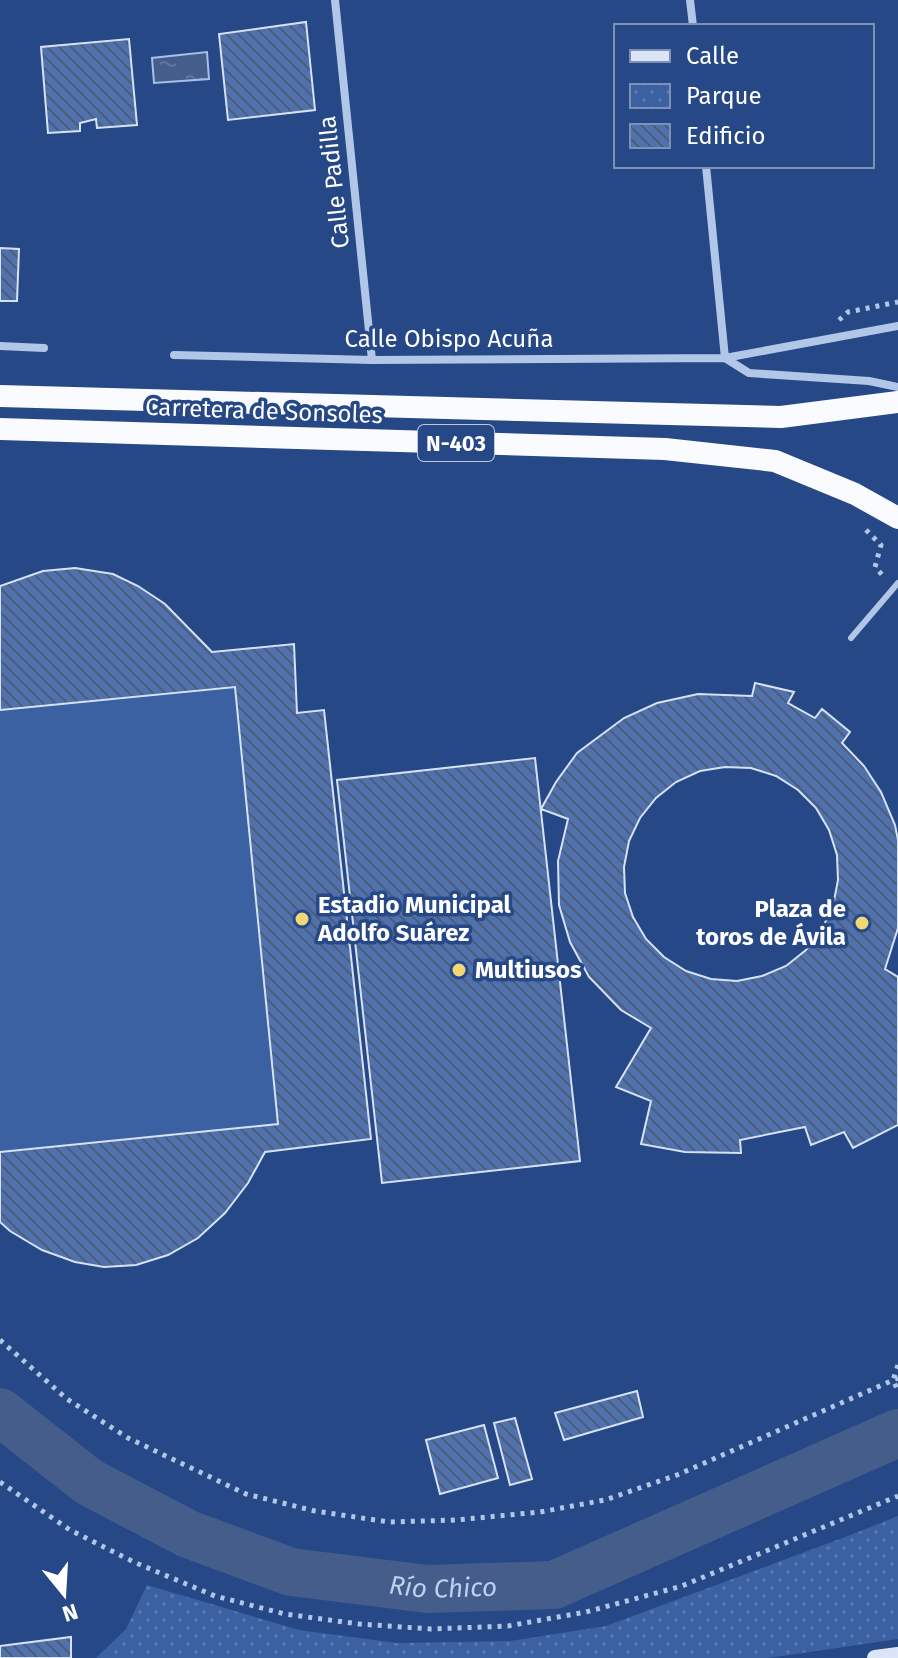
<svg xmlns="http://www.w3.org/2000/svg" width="898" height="1658" viewBox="0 0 898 1658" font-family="'Fira Sans',sans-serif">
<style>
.grass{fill:#3b61a3}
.park{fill:url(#park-dots)}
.water{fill:url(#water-ripples);stroke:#a6bfe9;stroke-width:2}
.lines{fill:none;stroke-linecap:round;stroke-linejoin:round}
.river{stroke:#455d8b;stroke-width:48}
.building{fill:url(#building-back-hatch);stroke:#d5e2f6;stroke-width:2;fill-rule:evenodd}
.path{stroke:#b2c6e8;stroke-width:5;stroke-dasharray:4 6;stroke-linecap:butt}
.service{stroke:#b2c6e8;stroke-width:6}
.minor{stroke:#b2c6e8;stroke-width:8}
.secondary{stroke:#dce5f7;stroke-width:16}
.trunk{stroke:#fafbfe;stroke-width:22}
.poi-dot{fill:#f1d877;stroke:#264886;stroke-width:3}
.labels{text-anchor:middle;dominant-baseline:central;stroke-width:7;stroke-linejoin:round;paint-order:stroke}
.shield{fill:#264886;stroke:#bec8db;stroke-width:2}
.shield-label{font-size:22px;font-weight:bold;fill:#fff}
.street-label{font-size:24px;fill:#fff;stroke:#264886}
.poi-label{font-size:24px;font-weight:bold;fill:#fff;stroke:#264886;text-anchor:start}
.water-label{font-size:26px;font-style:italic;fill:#bdd0f0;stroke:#264886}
</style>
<defs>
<pattern id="park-dots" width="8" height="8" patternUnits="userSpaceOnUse" patternTransform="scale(2)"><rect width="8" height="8" fill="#3b61a3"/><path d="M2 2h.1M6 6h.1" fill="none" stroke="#5879b1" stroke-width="1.8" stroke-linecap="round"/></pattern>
<pattern id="water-ripples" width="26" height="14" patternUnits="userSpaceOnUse" patternTransform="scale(2)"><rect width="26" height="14" fill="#455d8b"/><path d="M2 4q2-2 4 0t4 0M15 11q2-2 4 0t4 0" fill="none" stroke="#61759c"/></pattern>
<pattern id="building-back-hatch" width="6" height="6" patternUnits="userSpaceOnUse" patternTransform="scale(2)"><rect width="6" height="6" fill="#4f71ae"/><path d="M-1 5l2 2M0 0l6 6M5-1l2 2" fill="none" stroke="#4d5d78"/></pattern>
</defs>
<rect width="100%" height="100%" fill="#264886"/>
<path class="grass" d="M235,687L278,1124L0,1152V710Z"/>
<path class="park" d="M898,1516V1639L769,1658H96L126,1629L147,1585L299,1630L397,1643L510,1641L606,1626L853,1534Z"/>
<path class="water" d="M207,52L209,79L154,83L152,58Z"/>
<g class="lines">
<path class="river" id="s1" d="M0,1412L89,1482L188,1534L291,1572L427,1589L554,1585L898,1433"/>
</g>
<path class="building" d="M306,22L315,110L228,120L219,34Z
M129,39L137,125L97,128L96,119L80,123V131L48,133L41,47Z
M0,248L19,249L17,301H0Z
M75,568L113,574L138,586L165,604L212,652L294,644L297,713L324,710L371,1139L265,1152L248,1183L225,1213L198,1238L168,1255L136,1265L104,1267L75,1262L42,1250L10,1231L0,1222V1152L278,1124L235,687L0,710V586L43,571Z
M755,683L794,692L788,703L815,718L822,709L850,732L842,743L864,766L881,792L895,825L898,840V928L885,969L898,977V1125L853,1148L844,1132L811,1145L805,1127L740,1140L741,1153L685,1152L641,1144L651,1101L616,1087L651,1028L621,1010L589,977L570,942L559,905L558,861L568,819L541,809L556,782L577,753L624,718L657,703L698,694L752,696ZM725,767L751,768L776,776L798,790L816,808L829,830L837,855L838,880L833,906L822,929L806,950L786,966L762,976L737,981L711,979L686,971L664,957L646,939L633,917L625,893L624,867L629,841L640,818L656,798L676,782L700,771Z
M535,758L580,1161L382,1183L337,780Z
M637,1391L643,1417L564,1440L555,1413Z
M515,1418L532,1479L510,1485L494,1423Z
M484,1425L498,1478L440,1494L426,1440Z
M71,1637V1658H0V1646Z"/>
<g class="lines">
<path class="path" d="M839,320L848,312L898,302
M866,530L881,545L875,567L885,578
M0,1340L67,1399L128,1438L246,1494L315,1511L389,1522L456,1520L540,1512L605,1500L677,1475L898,1378
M898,1365L893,1380L898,1391
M0,1482L70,1530L136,1563L215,1596L285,1614L359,1624L431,1629L508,1626L586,1612L682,1586L898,1496"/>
<path class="service" d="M851,638L898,583"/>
<path class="minor" d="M335,0L372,360
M690,0L693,26
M706,166L725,358
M0,346L44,348
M174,355L372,360L725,358L898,326
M725,358L749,373L869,381L898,387"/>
<path class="secondary" d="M875,1658L898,1655"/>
<path class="trunk" d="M0,396L781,417L898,402
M0,429L665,449L775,461L855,494L898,518"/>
</g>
<g class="poi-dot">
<circle cx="302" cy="919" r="8"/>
<circle cx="862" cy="923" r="8"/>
<circle cx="459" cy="970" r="8"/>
</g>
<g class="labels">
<rect class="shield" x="418" y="425" width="76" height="36" rx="6"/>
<g class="shield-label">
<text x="456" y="443">N-403</text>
</g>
<g class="street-label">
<text transform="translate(334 182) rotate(-96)">Calle Padilla</text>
<text x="449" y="339">Calle Obispo Acuña</text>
<text transform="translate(264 411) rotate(2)">Carretera de Sonsoles</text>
</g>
<g class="poi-label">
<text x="318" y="905">Estadio Municipal<tspan x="318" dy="28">Adolfo Suárez</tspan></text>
<text x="846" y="909" text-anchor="end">Plaza de<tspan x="846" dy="28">toros de Ávila</tspan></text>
<text x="475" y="970">Multiusos</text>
</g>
<g class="water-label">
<text stroke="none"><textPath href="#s1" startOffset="488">Río Chico</textPath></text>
</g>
</g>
<rect x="614" y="24" width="260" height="144" fill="#264886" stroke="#7d91b6" stroke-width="2"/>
<rect x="630" y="50" width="40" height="12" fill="#dce5f7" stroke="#7d91b6" stroke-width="2"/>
<text x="686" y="64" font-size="24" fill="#ffffff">Calle</text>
<rect x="630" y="84" width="40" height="24" fill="url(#park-dots)" stroke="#7d91b6" stroke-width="2"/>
<text x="686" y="104" font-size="24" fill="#ffffff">Parque</text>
<rect x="630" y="124" width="40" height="24" fill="url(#building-back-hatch)" stroke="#7d91b6" stroke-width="2"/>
<text x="686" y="144" font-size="24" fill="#ffffff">Edificio</text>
<g transform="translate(64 1594) rotate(162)" stroke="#264886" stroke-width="6" paint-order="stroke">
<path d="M0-6L14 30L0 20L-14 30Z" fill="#ffffff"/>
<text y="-12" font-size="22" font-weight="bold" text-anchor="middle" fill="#ffffff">N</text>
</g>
</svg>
